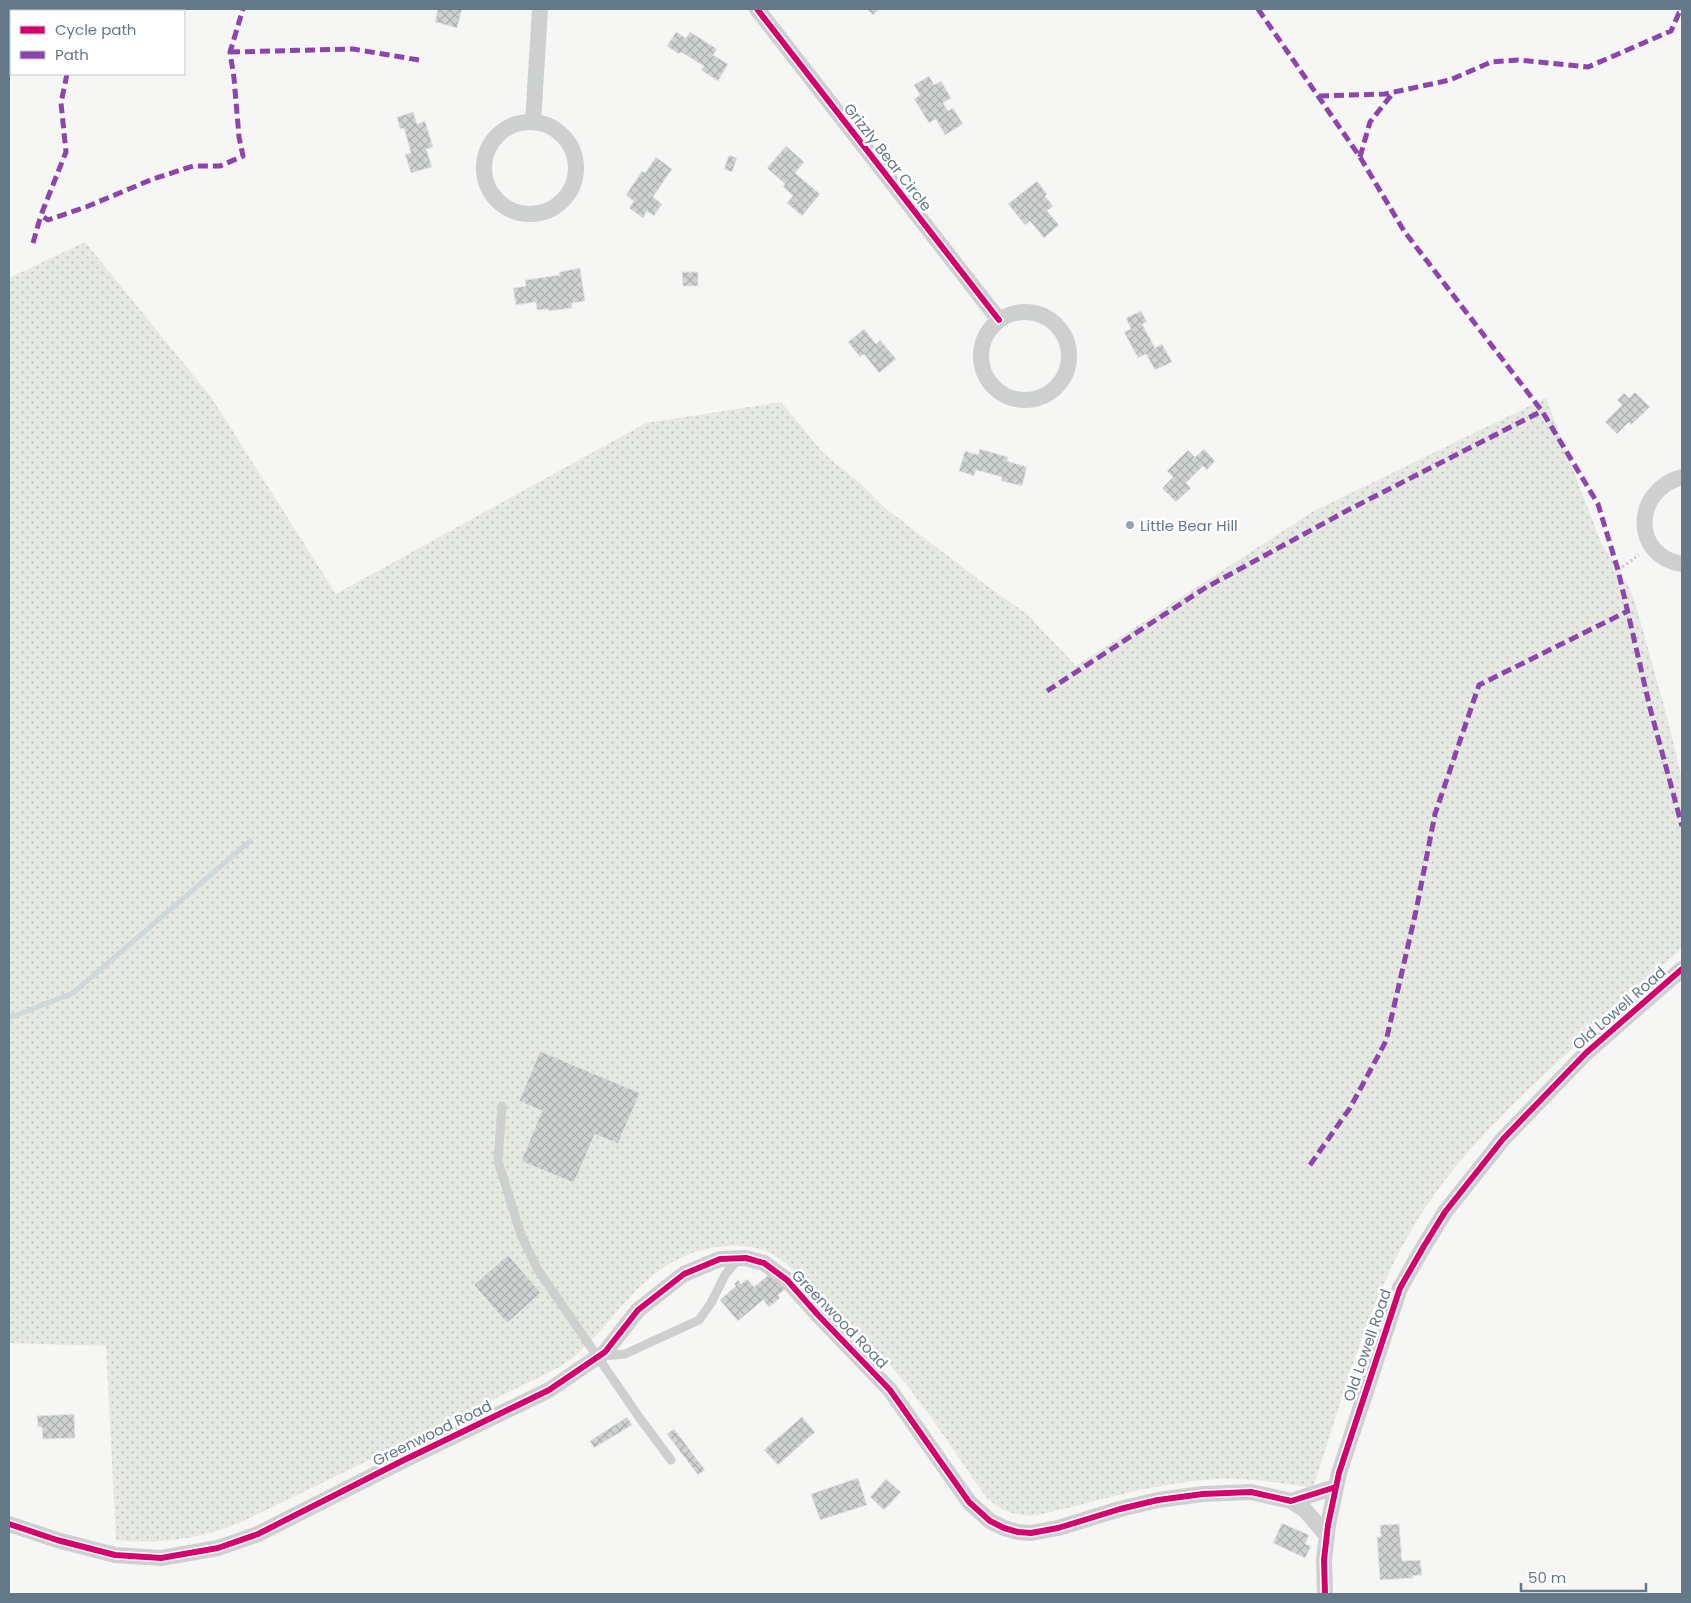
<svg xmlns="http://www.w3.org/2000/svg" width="1691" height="1603" viewBox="0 0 1691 1603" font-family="Poppins,sans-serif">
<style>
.park{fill:url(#park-dots)}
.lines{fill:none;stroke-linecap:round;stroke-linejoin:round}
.stream{stroke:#ced7d9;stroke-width:5}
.building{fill:url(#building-cross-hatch);stroke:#e5e5e4}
.path{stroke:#cccdce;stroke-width:3;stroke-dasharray:2.5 2.5;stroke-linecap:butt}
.service{stroke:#cecfcf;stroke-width:9}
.minor{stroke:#cecfcf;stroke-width:16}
.quiet{stroke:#8e44ad;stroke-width:5;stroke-dasharray:10 5;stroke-linecap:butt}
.cycleway-casing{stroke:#fff;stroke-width:9}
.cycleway{stroke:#d6006c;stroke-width:6}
.poi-dot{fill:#96a5ad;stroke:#fff;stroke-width:2}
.labels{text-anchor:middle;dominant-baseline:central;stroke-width:5;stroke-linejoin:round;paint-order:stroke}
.street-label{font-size:15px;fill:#637987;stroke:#fff}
.poi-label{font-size:15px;fill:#637987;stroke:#fff;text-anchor:start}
</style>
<defs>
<pattern id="park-dots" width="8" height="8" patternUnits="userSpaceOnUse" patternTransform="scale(1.25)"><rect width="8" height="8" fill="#e6e9e2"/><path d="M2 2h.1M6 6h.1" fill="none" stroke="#bec2bd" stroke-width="1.8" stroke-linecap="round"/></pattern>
<pattern id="building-cross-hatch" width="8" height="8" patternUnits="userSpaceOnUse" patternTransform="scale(1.25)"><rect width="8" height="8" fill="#d0d2d2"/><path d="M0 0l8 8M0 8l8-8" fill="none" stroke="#acafb0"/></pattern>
</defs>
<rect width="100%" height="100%" fill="#f6f6f4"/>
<path class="park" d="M85,242L211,397L336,594L646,423L781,402L824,454L860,483L885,508L999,595L1026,613L1076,666L1312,512L1546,398L1601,543L1627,583L1635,602L1670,728L1682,780V948C1642,985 1602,1021 1562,1058C1503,1113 1450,1163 1409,1234C1365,1311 1341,1404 1313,1488C1281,1483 1250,1478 1218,1479C1158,1482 1098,1501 1039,1515C1018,1517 1001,1512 986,1497C952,1449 921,1398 881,1355C865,1337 843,1326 826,1309C807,1290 795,1265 770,1253C743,1240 704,1246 678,1259C635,1280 612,1324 577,1354C570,1361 561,1366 552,1371L252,1517C208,1538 164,1545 116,1540L106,1346L9,1343V278Z"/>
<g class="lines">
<path class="stream" d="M9,1018L73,993L250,841"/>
</g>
<path class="building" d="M438,9H462L457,28L435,22Z
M867,9H879L873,15Z
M676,32L686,38L690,32L717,49L713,55L728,64L718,81L701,70L704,66L681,52L679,54L667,46Z
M929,76L934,85L941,81L951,98L943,103L948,111L953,108L963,124L945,135L936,119L929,123L914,99L920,95L914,85Z
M413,112L417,124L425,121L433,147L426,149L432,167L411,173L405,154L411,153L404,128L400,129L397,117Z
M786,146L804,162L795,173L820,194L802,216L787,203L793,196L783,187L785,184L767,168Z
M729,155L737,158L732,172L724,169Z
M656,157L672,169L653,197L662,204L654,216L647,211L643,218L629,208L634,201L626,195L642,171L645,173Z
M1037,181L1047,194L1045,196L1053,206L1047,211L1059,225L1044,238L1030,221L1025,225L1008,204Z
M580,268L585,301L572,303V308L549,311V309L537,310L536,302L516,305L513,288L526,286L525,280L560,275L559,272Z
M682,272H698V286H683Z
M1141,311L1147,322L1142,324L1155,348L1162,344L1172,362L1155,370L1146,354L1138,358L1124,332L1131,329L1126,318Z
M864,329L876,344L880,340L896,359L879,373L864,354L860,357L848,342Z
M1635,392L1650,407L1631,425L1629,422L1617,434L1605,422L1622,405L1617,400L1624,393L1629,398Z
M980,449L1008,457L1007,461L1027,467L1022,486L1001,481L1002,477L976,470L974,476L959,471L965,451L978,455Z
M1204,449L1215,461L1207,470L1203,466L1186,483L1191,488L1176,502L1162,488L1173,477L1167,471L1188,450L1195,457Z
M540,1051L640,1093L618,1144L595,1134L574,1183L521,1161L542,1111L519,1101Z
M508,1255L541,1293L507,1323L474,1285Z
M773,1271L787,1288L778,1295L780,1298L769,1307L763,1300L738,1321L720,1300L736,1286L734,1284L738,1280L741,1284L747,1279L754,1287Z
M74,1414L75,1438L43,1439L42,1427H38L37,1416Z
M627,1417L632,1425L594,1448L590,1441Z
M802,1417L815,1432L778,1465L764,1450Z
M674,1429L705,1470L698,1475L667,1434Z
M858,1478L867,1505L820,1520L811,1494Z
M886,1479L901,1492L884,1510L870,1497Z
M1282,1523L1309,1535L1305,1544L1311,1546L1305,1558L1273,1543Z
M1399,1524L1402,1561L1420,1560L1422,1575L1412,1576L1413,1578L1380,1580L1377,1537H1381L1380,1525Z"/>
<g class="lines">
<path class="path" d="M1618,570L1639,555"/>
<path class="service" d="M502,1106L498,1161L521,1235L538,1270L639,1417L671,1460
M602,1356L625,1354L699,1320L711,1303L725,1275L739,1258"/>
<path class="minor" d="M757,9L999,320
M533,122L540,9
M484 168a46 46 0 1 1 92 0a46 46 0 1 1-92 0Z
M981 356a44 44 0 1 1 88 0a44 44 0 1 1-88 0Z
M1682,477C1632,491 1632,556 1682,564
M1291,1501L1305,1510L1327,1536
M9,1524L57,1540L115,1555L161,1558L218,1548L258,1534L402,1461L549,1390L605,1352L638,1310L684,1274L720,1259L746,1258L764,1263L787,1280L818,1315L890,1390L969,1502L990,1521L1004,1528L1018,1532L1031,1533L1058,1528L1120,1509L1158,1500L1203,1494L1251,1492L1291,1501L1336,1487
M1325,1594L1324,1560L1328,1525L1339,1473L1400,1288L1424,1246L1445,1212L1503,1139L1586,1053L1682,969"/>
<path class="quiet" d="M57,9L58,11
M1258,9L1360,157L1404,231L1542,411L1598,504L1618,570L1650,708L1682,826
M230,52L353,49L419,60
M67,74L61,103L66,152L41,215L48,220L86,207L153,179L193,166H220L243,156L239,137L234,78L230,52L243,9
M1319,96L1385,94L1450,80L1491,62L1518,60L1588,67L1671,31L1679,13L1682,12
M1360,157L1370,122L1393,93
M33,243L41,215
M1047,691L1205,588L1350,509L1542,411
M1310,1165L1350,1108L1386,1041L1416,911L1435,814L1479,685L1628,611"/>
<g class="cycleway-casing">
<path id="cycleway" d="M757,9L999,320
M9,1524L57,1540L115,1555L161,1558L218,1548L258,1534L402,1461L549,1390L605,1352L638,1310L684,1274L720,1259L746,1258L764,1263L787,1280L818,1315L890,1390L969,1502L990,1521L1004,1528L1018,1532L1031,1533L1058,1528L1120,1509L1158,1500L1203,1494L1251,1492L1291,1501L1336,1487
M1325,1594L1324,1560L1328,1525L1339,1473L1400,1288L1424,1246L1445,1212L1503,1139L1586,1053L1682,969"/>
</g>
<use href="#cycleway" class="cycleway"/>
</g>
<circle class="poi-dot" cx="1130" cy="525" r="5"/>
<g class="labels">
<g class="street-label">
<text transform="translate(888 157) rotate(52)">Grizzly Bear Circle</text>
<text transform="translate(1619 1008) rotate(-41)">Old Lowell Road</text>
<text transform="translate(840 1319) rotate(46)">Greenwood Road</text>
<text transform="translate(1367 1345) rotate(-71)">Old Lowell Road</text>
<text transform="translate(432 1433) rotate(-26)">Greenwood Road</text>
</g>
<g class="poi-label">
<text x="1140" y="525">Little Bear Hill</text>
</g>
</g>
<rect width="1691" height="1603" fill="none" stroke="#637987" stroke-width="20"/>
<rect x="10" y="10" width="175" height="65" fill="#ffffff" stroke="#c1c9cf"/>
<rect x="20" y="26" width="25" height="8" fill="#d6006c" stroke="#c1c9cf"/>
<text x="55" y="35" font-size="15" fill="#637987">Cycle path</text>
<rect x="20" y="51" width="25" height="8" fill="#8e44ad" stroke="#c1c9cf"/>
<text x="55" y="60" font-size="15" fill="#637987">Path</text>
<path d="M1521 1583v8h125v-8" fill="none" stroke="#637987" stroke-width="2.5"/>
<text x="1528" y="1583" font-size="15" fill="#637987" stroke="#ffffff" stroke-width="4" paint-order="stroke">50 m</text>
</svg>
